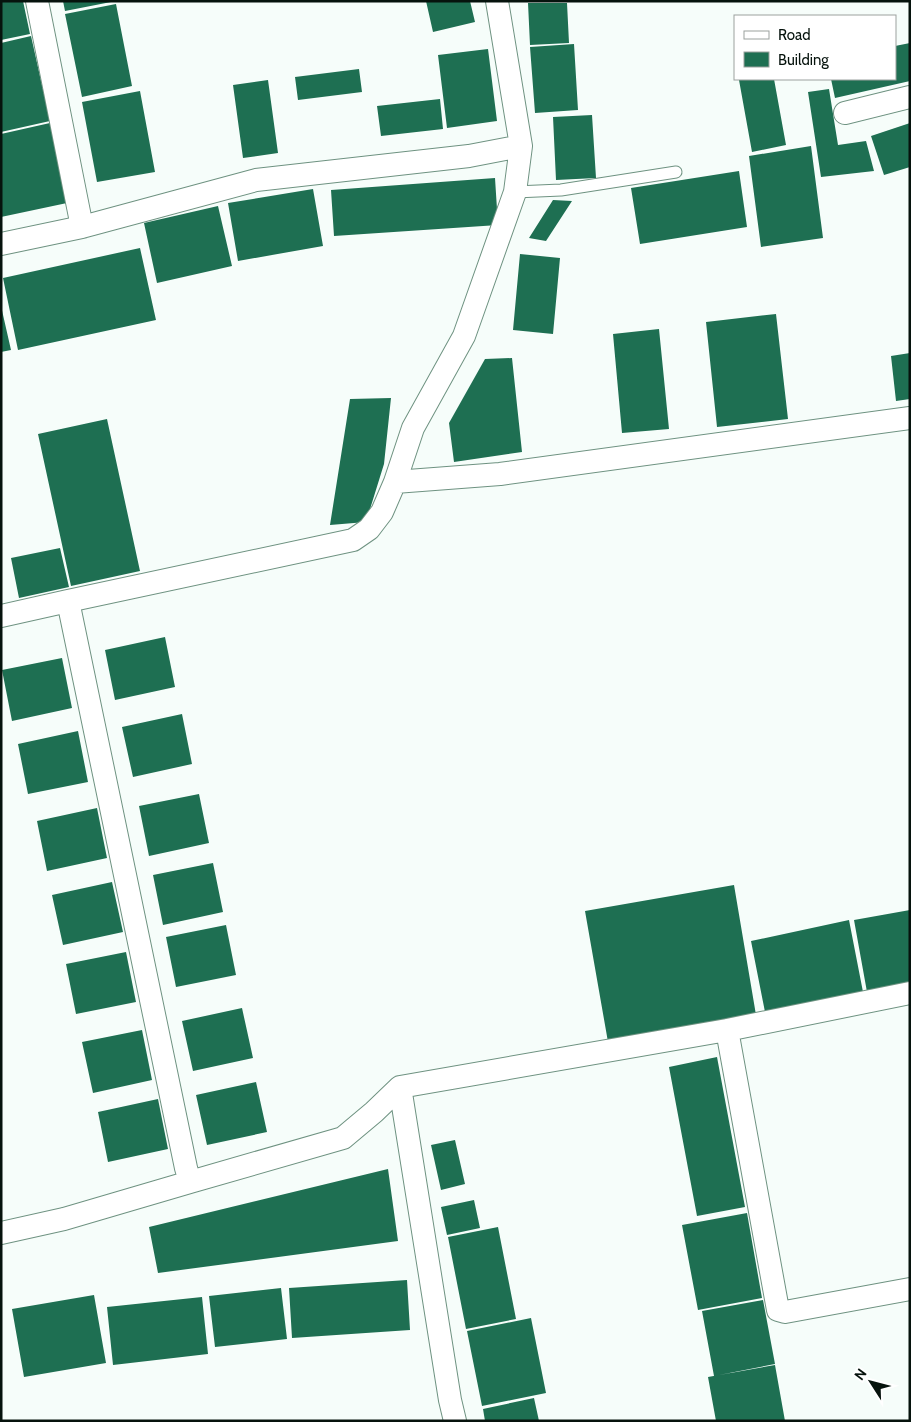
<svg xmlns="http://www.w3.org/2000/svg" width="911" height="1422" viewBox="0 0 911 1422" font-family="Cabin,sans-serif">
<style>
.building{fill:#1e6f52}
.lines{fill:none;stroke-linecap:round;stroke-linejoin:round}
.lane-casing{stroke:#6e9281;stroke-width:13}
.street-casing{stroke:#6e9281;stroke-width:24}
.lane{stroke:#fff;stroke-width:11}
.street{stroke:#fff;stroke-width:22}
</style>
<rect width="100%" height="100%" fill="#f6fdfa"/>
<path class="building" d="M1,1H23L30,34L1,40Z
M63,1H111V2L65,11Z
M426,1H470L475,22L433,32Z
M528,3H567L569,43L530,45Z
M116,4L132,86L82,97L65,14Z
M31,36L50,121L1,132V43Z
M910,43V81L835,98L831,79H895V46Z
M574,44L578,110L535,113L530,47Z
M488,49L497,121L447,128L438,55Z
M359,69L362,92L298,100L295,77Z
M744,79H774L786,145L752,152L739,80Z
M268,80L278,153L243,158L233,85Z
M829,89L838,145L866,141L874,171L821,177L808,92Z
M140,91L155,172L97,182L82,102Z
M440,99L443,129L381,136L377,106Z
M592,115L596,178L556,180L553,117Z
M50,123L67,203L1,217V134Z
M910,123V167L884,175L871,136Z
M811,146L823,238L761,247L749,156Z
M739,171L747,227L640,244L631,188Z
M495,178L498,225L334,236L331,190Z
M313,189L323,246L238,261L228,203Z
M553,200L572,201L546,241L529,238Z
M218,206L232,266L157,283L144,223Z
M140,248L156,320L18,350L3,278Z
M520,254L560,258L553,334L513,330Z
M1,306L11,350L1,352Z
M776,314L788,419L717,427L706,322Z
M659,329L669,429L622,433L613,334Z
M910,353V399L896,401L891,356Z
M512,358L522,452L454,462L449,423L485,359Z
M391,398L384,464L366,522L330,525L350,399Z
M107,419L140,571L71,586L38,434Z
M60,548L69,587L19,598L11,558Z
M165,637L175,687L115,700L105,650Z
M62,658L72,708L12,721L2,670Z
M182,714L192,764L133,777L122,727Z
M78,731L88,782L28,794L18,744Z
M199,794L209,843L149,856L139,806Z
M97,808L107,858L47,871L37,821Z
M213,863L223,912L163,925L153,875Z
M112,882L123,932L63,945L52,895Z
M734,885L756,1015L608,1042L585,911Z
M910,910V984L867,992L854,920Z
M849,920L863,992L765,1012L751,941Z
M226,925L236,975L176,987L166,937Z
M126,952L136,1002L76,1014L66,964Z
M242,1008L253,1058L193,1071L182,1021Z
M142,1030L152,1080L93,1093L82,1042Z
M717,1057L745,1207L697,1216L669,1067Z
M256,1082L267,1132L207,1145L196,1095Z
M158,1099L168,1149L108,1162L98,1112Z
M455,1140L465,1184L441,1190L431,1145Z
M388,1169L398,1241L158,1273L149,1227Z
M474,1200L480,1228L447,1235L441,1207Z
M747,1213L762,1298L698,1310L682,1225Z
M498,1227L516,1319L466,1329L448,1237Z
M407,1280L410,1330L292,1338L289,1288Z
M281,1288L287,1339L215,1347L209,1296Z
M94,1295L106,1363L24,1377L12,1309Z
M202,1297L208,1354L113,1365L107,1307Z
M763,1300L775,1364L714,1376L702,1311Z
M531,1318L546,1393L482,1406L467,1331Z
M775,1365L785,1421H716L708,1377Z
M534,1398L539,1421H485L483,1409Z"/>
<g class="lines">
<g class="lane-casing">
<path id="lane" d="M515,192L561,190L676,172"/>
</g>
<g class="street-casing">
<path id="street" d="M37,1L82,227
M497,1L521,146L515,192L464,336L413,428L395,482L500,474L910,418
M845,113L910,97
M1,244L82,227L256,180L469,156L521,146
M395,482L382,512L369,529L353,540L68,601L186,1168L190,1182L343,1138L374,1112L400,1087
M1,616L68,601
M727,1030L910,993
M1,1233L64,1219L190,1182
M455,1421L450,1400L400,1087L727,1030L778,1310L785,1312L910,1289"/>
</g>
<use href="#lane" class="lane"/>
<use href="#street" class="street"/>
</g>
<rect width="911" height="1422" fill="none" stroke="#06130d" stroke-width="5"/>
<rect x="734" y="15" width="162" height="65" fill="#ffffff" stroke="#9ba19e"/>
<rect x="744" y="31" width="25" height="8" fill="#ffffff" stroke="#9ba19e"/>
<text x="778" y="40" font-size="15" fill="#06130d">Road</text>
<rect x="744" y="52" width="25" height="15" fill="#1e6f52" stroke="#9ba19e"/>
<text x="778" y="65" font-size="15" fill="#06130d">Building</text>
<g transform="translate(871 1382) rotate(306)" stroke="#ffffff" stroke-width="4" paint-order="stroke">
<path d="M0-4L9 19L0 12L-9 19Z" fill="#06130d"/>
<text y="-8" font-size="14" font-weight="bold" text-anchor="middle" fill="#06130d">N</text>
</g>
</svg>
